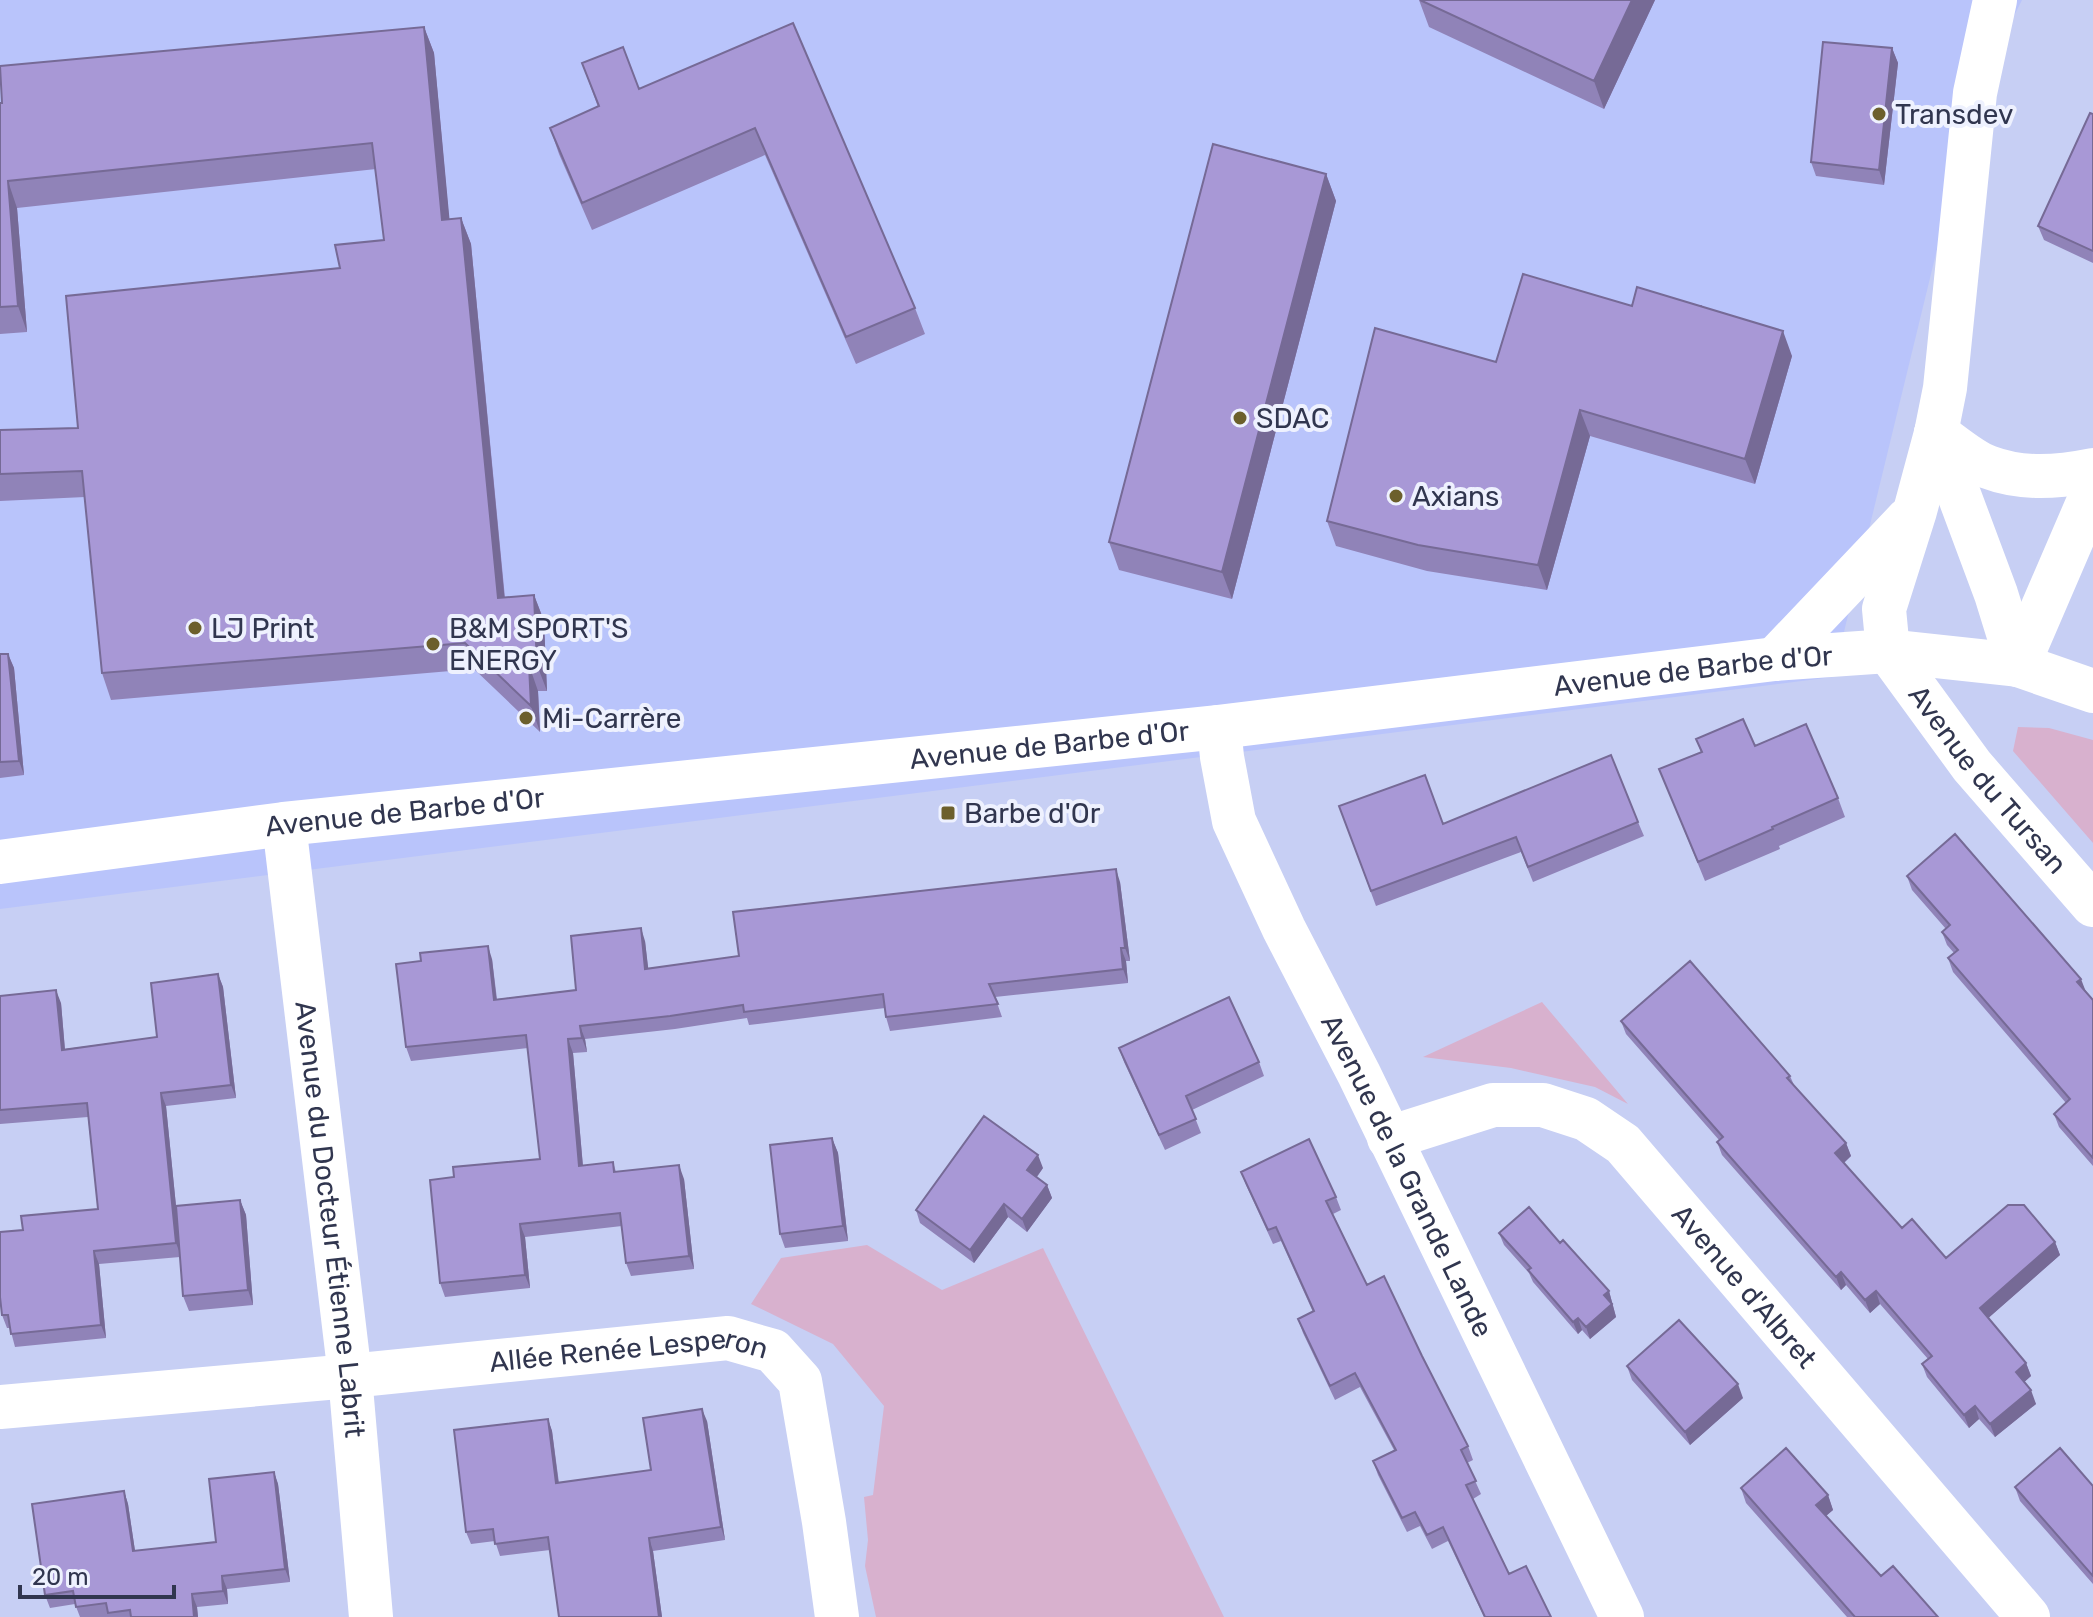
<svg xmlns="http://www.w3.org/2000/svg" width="2093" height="1617" viewBox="0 0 2093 1617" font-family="Rubik,sans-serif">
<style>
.built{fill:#b9c4fb}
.green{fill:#d8b1ce}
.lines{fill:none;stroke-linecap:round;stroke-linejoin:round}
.minor{stroke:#fff;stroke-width:44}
.wall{fill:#9083b8}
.shaded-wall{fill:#766a96}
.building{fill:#a898d6;stroke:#766a96;stroke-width:2}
.poi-dot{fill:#6c5f2c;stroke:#eef1fe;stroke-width:3}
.labels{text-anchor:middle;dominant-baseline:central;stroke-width:8;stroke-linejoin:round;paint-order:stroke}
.poi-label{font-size:28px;fill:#31364f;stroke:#eef1fe;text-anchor:start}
.street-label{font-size:28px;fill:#31364f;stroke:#eef1fe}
</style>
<rect width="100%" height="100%" fill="#c7cff4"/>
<path class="built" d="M0,0H2022L1975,93L1833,677L0,909Z"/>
<path class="green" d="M2018,727L2049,728L2093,740V843L2013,751Z
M1542,1002L1628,1104L1595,1087L1511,1068L1423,1057Z
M867,1245L942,1290L1043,1248L1224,1617H876L865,1566L868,1540L864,1497L873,1495L884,1406L833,1344L751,1304L781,1258Z"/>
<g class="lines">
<g class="minor">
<path id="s1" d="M1995,0L1975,93L1945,388L1936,433L1915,511L1884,609L1888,651L1972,766L2093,905"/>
<path d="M1936,433L1996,594L2018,665"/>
<path d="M1936,433C1951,443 1971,461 1988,467C2022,480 2058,477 2093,470"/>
<path d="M1775,659L1908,519"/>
<path d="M2018,665L2093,491"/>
<path id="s2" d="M1219,727L1222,757L1234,821L1284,929L1359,1074L1622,1617"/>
<path id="s3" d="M284,824L350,1376L371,1617"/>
<path id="s4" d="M0,862L284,824L1219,727L1775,659L1888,651L2018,665L2093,691"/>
<path id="s5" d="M1389,1138L1493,1105H1543L1586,1119L1623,1144L2028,1617"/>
<path id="s6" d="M0,1407L350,1376L728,1338L773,1351L800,1381L824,1522L837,1617"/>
</g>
</g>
<path class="wall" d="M1419,0H1655L1604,109L1429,27Z
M793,23L915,308L925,334L856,364L765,155L592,230L559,154L550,128L598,107L582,63L639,89Z
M424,27L434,53L449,219L461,218L471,244L505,598L534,595L544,621L547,691H538L540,732L474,669L111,700L102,673L85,497L0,501V430L78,428L384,240L376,169L17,208L27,332L0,334V103Z
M1892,48L1898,63L1884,185L1816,176L1811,162Z
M2093,114V263L2044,240L2038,226Z
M1326,174L1336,201L1232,599L1119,570L1109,542Z
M1702,305V307L1792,356L1755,484L1590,436L1547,590L1427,571L1336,546L1327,521L1496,362L1632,306Z
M0,654H8L14,668L24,775L0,778Z
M1696,739L1755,746L1838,798L1845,817L1779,846L1780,849L1705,881L1659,769L1701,752Z
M1339,806L1443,824L1638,822L1644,836L1533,882L1521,852L1376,906Z
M1907,876L2086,991L2093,1000V1166L2059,1127L2054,1114L2066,1103L1953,972L1948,958L1954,953L1947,945L1942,932L1946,929L1912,890Z
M1120,882L1130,961H1126L1128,983L995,997L1002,1017L890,1031L886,1017L885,1008L749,1025L747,1018L675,1029L585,1039L587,1052L573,1053L583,1166L613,1162L616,1172L684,1179L694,1269L631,1276L626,1263L622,1226L525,1237L530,1288L445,1297L440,1283L454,1177L540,1159L528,1048L411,1061L406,1047L421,961L492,959L497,999L576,990L645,941L648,969L739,956Z
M218,974L223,987L236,1098L166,1106L176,1206L240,1200L246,1215L253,1305L189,1311L183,1296L180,1257L99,1264L106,1338L15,1347L10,1328H7L2,1315L23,1230L98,1209L88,1117L0,1124V996L61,1003L65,1049L157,1037Z
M1621,1021L1790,1076L1794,1085L1846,1143L1851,1156L1844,1163L1902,1228L1946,1258L2055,1242L2060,1255L1988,1318L2026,1363L2031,1376L2024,1382L2036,1404L1995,1437L1979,1419L1969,1428L1927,1377L1922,1364L1928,1359L1880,1304L1870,1313L1846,1285L1841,1290L1722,1155L1717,1142L1719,1140L1626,1034Z
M1119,1048L1259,1062L1264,1076L1192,1110L1201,1133L1165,1150L1124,1062Z
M832,1138L838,1153L848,1241L785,1248L780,1234Z
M1043,1168L1037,1177L1047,1185L1052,1198L1027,1232L1008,1217L974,1263L920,1223L916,1210Z
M1241,1172L1336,1197L1341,1210L1333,1214L1367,1285L1422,1356L1468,1446L1473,1460L1467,1463L1481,1494L1473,1499L1509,1574L1551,1617H1484L1448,1541L1432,1549L1420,1526L1407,1532L1378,1475L1373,1461L1394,1450L1360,1387L1335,1400L1303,1333L1298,1319L1313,1312L1281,1241L1273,1244L1246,1185Z
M1499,1233L1560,1243L1609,1291L1616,1317L1590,1339L1582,1330L1578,1334L1533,1282L1529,1273L1504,1245Z
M1627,1366L1743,1398L1690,1445L1632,1380Z
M548,1419L552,1431L559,1483L651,1470L707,1421L725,1540L653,1551L662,1617H559L550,1550L500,1556L495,1541L471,1544L466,1532Z
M274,1472L278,1484L290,1582L227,1589L228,1604L197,1607L198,1617H80L75,1604L50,1608L45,1595L124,1491L128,1504L135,1551L216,1542Z
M2093,1486V1584L2020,1501L2015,1487Z
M1741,1488L1828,1495L1833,1510L1826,1516L1881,1576L1938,1617H1847L1746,1503Z"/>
<path class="shaded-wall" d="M1632,0H1655L1604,109L1594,81Z
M424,27L434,53L452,246L442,220Z
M1892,48L1898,63L1884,185L1879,170Z
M1326,174L1336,201L1232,599L1222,572Z
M8,181L17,208L27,332L18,306Z
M461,218L471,244L507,624L498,598Z
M1783,331L1792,356L1755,484L1745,459Z
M1580,410L1590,436L1547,590L1538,565Z
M534,595L544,621L547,691L537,665Z
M8,654L14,668L24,775L19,761Z
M529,665L538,691L540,732L531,706Z
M1116,869L1120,882L1130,961L1125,948Z
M641,928L645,941L650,983L645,969Z
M488,946L492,959L498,1013L494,1000Z
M1121,948L1126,961L1128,983L1123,969Z
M218,974L223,987L236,1098L231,1085Z
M2081,979L2086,992L2077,982Z
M56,990L61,1003L66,1063L62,1050Z
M580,1026L585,1039L587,1052L582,1038Z
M568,1039L573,1053L584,1179L579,1166Z
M161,1093L166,1106L181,1256L176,1243Z
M832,1138L838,1153L848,1241L843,1226Z
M1846,1143L1851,1156L1840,1166L1835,1153Z
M1038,1155L1043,1168L1032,1183L1027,1170Z
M679,1165L684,1179L694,1269L689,1256Z
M1047,1185L1052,1198L1027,1232L1022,1219Z
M240,1200L246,1215L253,1305L248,1290Z
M1004,1204L1008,1217L974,1263L970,1250Z
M520,1224L525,1237L530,1288L525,1275Z
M2055,1242L2060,1255L1985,1321L1980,1308Z
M94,1251L99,1264L106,1338L101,1325Z
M1841,1272L1846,1285L1841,1290L1836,1277Z
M1609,1291L1616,1317L1590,1339L1586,1327L1604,1295Z
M1876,1291L1880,1304L1870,1313L1865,1300Z
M1578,1318L1582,1330L1578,1334L1573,1322Z
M2026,1363L2031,1376L2021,1385L2016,1372Z
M1738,1384L1743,1398L1690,1445L1685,1432Z
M2031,1390L2036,1404L1995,1437L1990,1424Z
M1975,1406L1979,1419L1969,1428L1964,1415Z
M702,1409L707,1421L725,1540L721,1527Z
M548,1419L552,1431L560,1495L556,1483Z
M274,1472L278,1484L290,1582L285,1569Z
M124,1491L128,1504L137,1564L133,1551Z
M1828,1495L1833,1510L1821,1520L1816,1505Z
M649,1538L653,1551L662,1617H659Z
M222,1576L227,1589L228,1604L223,1591Z
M192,1594L197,1607L198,1617H194Z"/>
<path class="building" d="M1420,0H1632L1594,81Z
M793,23L915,308L846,337L755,128L582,203L550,128L599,106L582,63L623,47L639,89Z
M424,27L442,220L461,218L498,598L534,595L537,665H529L531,706L465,643L102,673L82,471L0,474V430L78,428L66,296L340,268L335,245L384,240L372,143L8,181L18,306L0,307V103H2L0,66Z
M1823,42L1892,48L1879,170L1811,162Z
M2090,113L2093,114V251L2038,226Z
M1213,144L1326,174L1222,572L1109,542Z
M1523,274L1632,306L1637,287L1783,331L1745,459L1580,410L1538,565L1418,545L1327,521L1375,328L1496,362Z
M0,654H8L19,761L0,762Z
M1743,719L1755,746L1806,724L1838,798L1772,827L1773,829L1698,862L1659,769L1702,752L1696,739Z
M1611,755L1638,822L1528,867L1516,837L1371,891L1339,806L1425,775L1443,824Z
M1955,834L2081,979L2077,982L2093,1000V1158L2054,1114L2070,1099L1948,958L1958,950L1942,932L1950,925L1907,876Z
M1116,869L1125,948H1121L1123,969L989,984L998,1004L886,1017L883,994L744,1012L743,1005L670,1016L580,1026L582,1038L568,1039L579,1166L613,1162L614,1172L679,1165L689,1256L626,1263L620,1213L520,1224L525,1275L440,1283L430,1180L454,1177L453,1167L540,1159L526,1035L406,1047L396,964L421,961L420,953L488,946L494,1000L576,990L571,936L641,928L645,969L739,956L733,912Z
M1690,961L1790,1076L1787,1078L1846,1143L1835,1153L1902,1228L1912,1219L1946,1258L2008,1205H2024L2055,1242L1980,1308L2026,1363L2016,1372L2031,1390L1990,1424L1975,1406L1964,1415L1922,1364L1932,1356L1876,1291L1865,1300L1841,1272L1836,1277L1717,1142L1723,1137L1621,1021Z
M218,974L231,1085L161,1093L176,1243L94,1251L101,1325L11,1334L8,1315H2L0,1297V1232L23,1230L21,1216L98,1209L87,1103L0,1110V996L56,990L62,1050L157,1037L151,983Z
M1229,997L1259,1062L1186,1096L1196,1119L1159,1135L1119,1048Z
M984,1116L1038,1155L1027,1170L1047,1185L1022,1219L1004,1204L970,1250L916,1210Z
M832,1138L843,1226L780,1234L770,1145Z
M1309,1139L1336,1197L1326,1201L1367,1285L1384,1276L1422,1356L1468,1446L1461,1450L1476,1481L1466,1485L1509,1574L1526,1566L1551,1617H1485L1443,1527L1427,1535L1415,1512L1402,1518L1373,1461L1396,1450L1355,1373L1330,1386L1298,1319L1314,1311L1276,1227L1268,1230L1241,1172Z
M240,1200L248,1290L183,1296L176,1206Z
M1529,1207L1560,1243L1563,1240L1609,1291L1604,1295L1612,1304L1586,1327L1578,1318L1573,1322L1528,1270L1531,1268L1499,1233Z
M1679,1320L1738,1384L1685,1432L1627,1366Z
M702,1409L721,1527L649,1538L659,1617H559L548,1537L495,1544L493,1529L466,1532L454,1430L548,1419L556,1483L651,1470L643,1418Z
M1786,1448L1828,1495L1816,1505L1881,1576L1893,1566L1938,1617H1855L1741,1488Z
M2060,1448L2093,1486V1576L2015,1487Z
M274,1472L285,1569L222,1576L223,1591L192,1594L194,1617H131L130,1610L108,1613L106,1603L76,1607L73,1591L45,1595L32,1504L124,1491L133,1551L216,1542L209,1479Z"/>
<g class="poi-dot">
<circle cx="1879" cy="114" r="8"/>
<circle cx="1240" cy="418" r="8"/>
<circle cx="1396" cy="496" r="8"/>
<circle cx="195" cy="628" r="8"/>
<circle cx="433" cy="644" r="8"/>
<circle cx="526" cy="718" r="8"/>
<rect x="940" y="805" width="16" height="16" rx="4"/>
</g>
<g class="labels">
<g class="poi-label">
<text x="1895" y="114">Transdev</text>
<text x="1256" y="418">SDAC</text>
<text x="1412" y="496">Axians</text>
<text x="211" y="628">LJ Print</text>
<text x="449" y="628">B&amp;M SPORT'S<tspan x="449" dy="32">ENERGY</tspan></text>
<text x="542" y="718">Mi-Carrère</text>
<text x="964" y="813">Barbe d'Or</text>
</g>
<g class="street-label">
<text stroke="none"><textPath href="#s4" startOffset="1704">Avenue de Barbe d'Or</textPath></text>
<text stroke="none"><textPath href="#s4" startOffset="1056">Avenue de Barbe d'Or</textPath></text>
<text stroke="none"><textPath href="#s1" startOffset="826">Avenue du Tursan</textPath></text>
<text stroke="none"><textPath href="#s4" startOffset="408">Avenue de Barbe d'Or</textPath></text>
<text stroke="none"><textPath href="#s2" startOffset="490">Avenue de la Grande Lande</textPath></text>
<text stroke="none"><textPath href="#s3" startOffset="398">Avenue du Docteur Étienne Labrit</textPath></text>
<text stroke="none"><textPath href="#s5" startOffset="436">Avenue d'Albret</textPath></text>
<text stroke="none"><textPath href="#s6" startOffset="632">Allée Renée Lesperon</textPath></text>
</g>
</g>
<path d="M20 1585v12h154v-12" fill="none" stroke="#31364f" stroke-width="4"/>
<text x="32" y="1585" font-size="24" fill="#31364f" stroke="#eef1fe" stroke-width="6" paint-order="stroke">20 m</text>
</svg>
